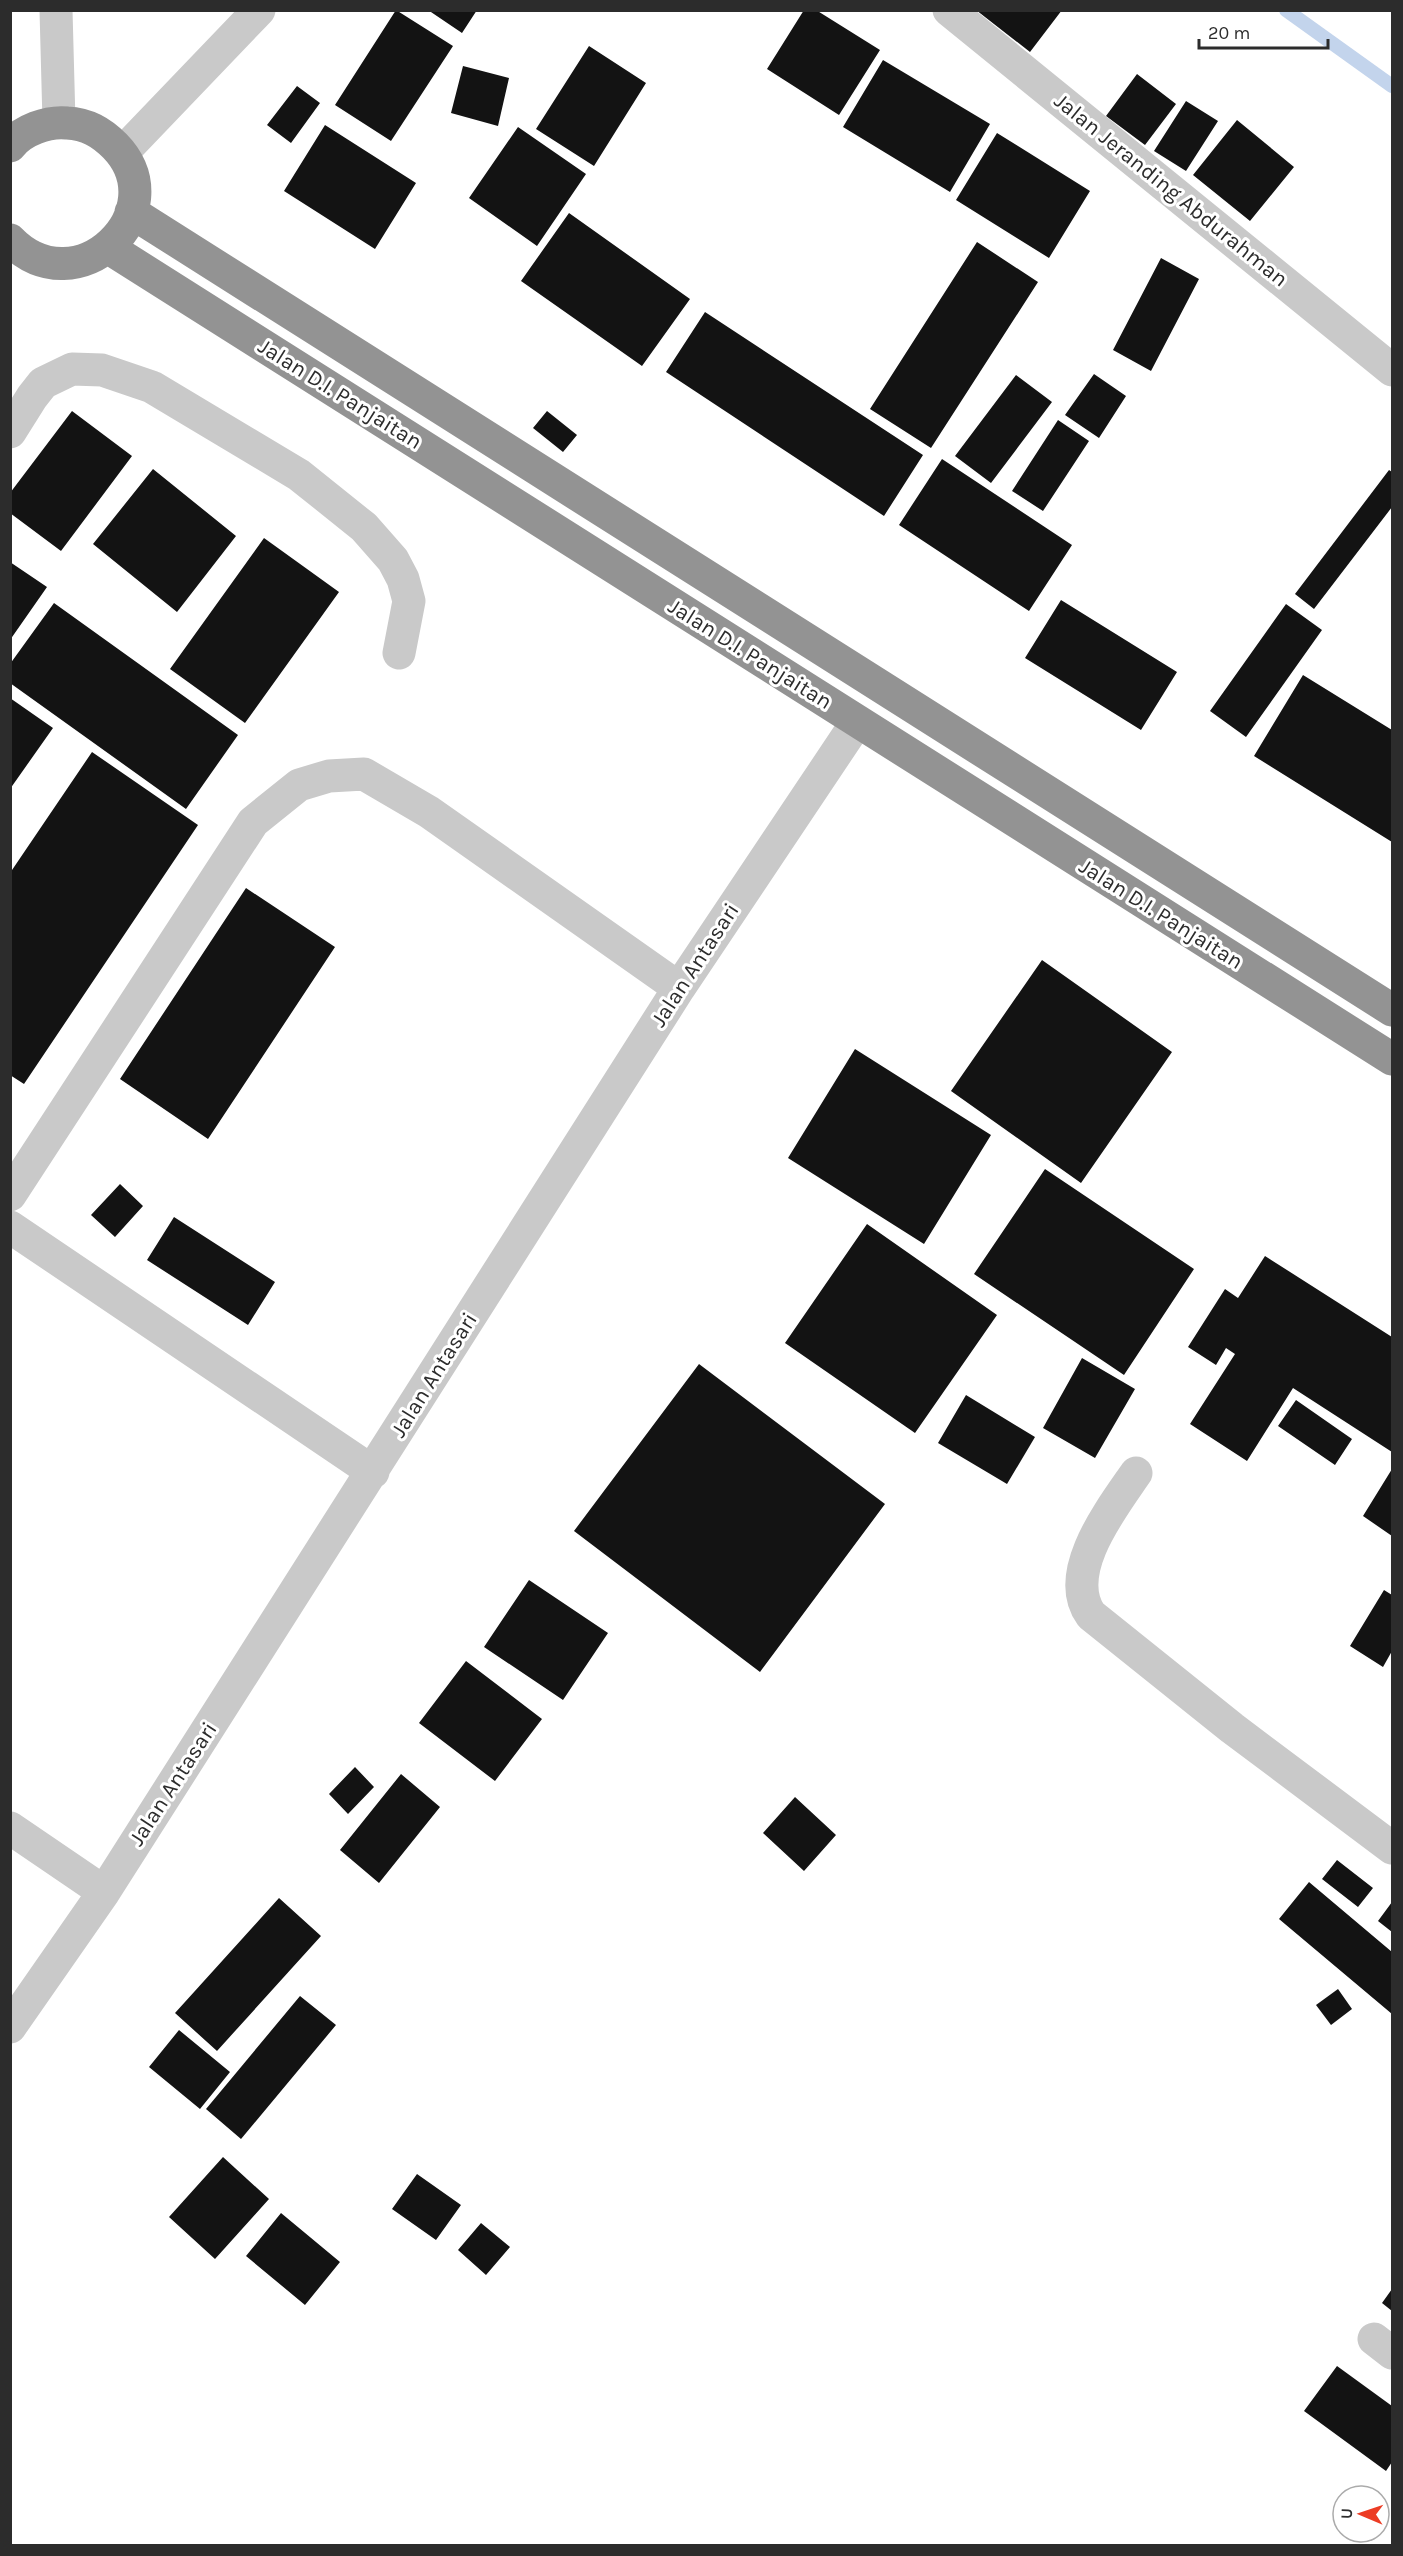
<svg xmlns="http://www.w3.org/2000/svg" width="1403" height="2556" viewBox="0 0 1403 2556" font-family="Karla,sans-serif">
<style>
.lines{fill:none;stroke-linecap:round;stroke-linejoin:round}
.stream{stroke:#c3d4ec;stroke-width:14}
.building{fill:#131313}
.minor{stroke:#c9c9c9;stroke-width:33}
.highway{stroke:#939393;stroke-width:33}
.labels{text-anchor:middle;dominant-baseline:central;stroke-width:6;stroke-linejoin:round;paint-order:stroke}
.street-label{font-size:22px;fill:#2c2c2c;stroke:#fff}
</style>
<rect width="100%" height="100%" fill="#fff"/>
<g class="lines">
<path class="stream" d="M1286,10L1392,86"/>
</g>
<path class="building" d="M396,10L453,46L391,141L335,105Z
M428,10H477L462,33Z
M804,10H816L880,50L839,115L767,69Z
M976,10H1062L1030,52Z
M589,46L646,83L594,166L536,129Z
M883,60L990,124L950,192L843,127Z
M463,66L509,78L498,126L451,113Z
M1137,74L1176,104L1145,145L1106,116Z
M297,86L320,103L291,143L267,125Z
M1186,101L1218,121L1186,171L1154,151Z
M1237,120L1294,167L1250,221L1193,175Z
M325,125L416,183L375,249L284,191Z
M518,127L586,174L537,246L469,198Z
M997,133L1090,191L1049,258L956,200Z
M569,213L690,299L642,366L521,281Z
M977,242L1038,282L931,448L870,409Z
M1161,258L1199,279L1151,371L1113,350Z
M705,312L923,455L884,516L666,372Z
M1094,374L1126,396L1099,438L1065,415Z
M1016,375L1052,402L991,483L955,456Z
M72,411L132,456L61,551L10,513V493Z
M547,411L577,435L563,452L533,428Z
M1058,420L1089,441L1043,511L1012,491Z
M942,459L1072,545L1029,611L899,525Z
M153,469L236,536L177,612L93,544Z
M1389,470L1392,472V507L1314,609L1295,594Z
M264,538L339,592L245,723L170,669Z
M10,562L47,587L10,640Z
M1061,600L1177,672L1141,730L1025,658Z
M54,603L238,735L186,809L10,683V664Z
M1286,604L1322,630L1246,737L1210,711Z
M1303,675L1392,730V842L1254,756Z
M10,698L53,728L10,789Z
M92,752L198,825L24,1084L10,1075V873Z
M246,888L335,947L208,1139L120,1079Z
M1042,960L1172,1052L1081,1183L951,1091Z
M855,1049L991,1135L924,1244L788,1158Z
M1045,1169L1194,1269L1124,1375L974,1274Z
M120,1184L143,1206L115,1237L91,1215Z
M174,1217L275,1282L248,1325L147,1260Z
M867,1224L997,1315L915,1433L785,1343Z
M1265,1256L1392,1337V1452L1293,1388L1247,1461L1190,1424L1235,1354L1226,1348L1216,1365L1188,1347L1225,1289L1238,1298Z
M1082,1358L1135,1389L1095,1458L1043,1428Z
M699,1364L885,1504L760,1672L574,1531Z
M966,1395L1035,1437L1007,1484L938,1443Z
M1296,1400L1352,1439L1335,1465L1278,1426Z
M1392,1469V1536L1363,1516Z
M529,1580L608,1633L563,1700L484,1647Z
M1384,1590L1392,1595V1651L1383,1667L1350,1646Z
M466,1661L542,1719L495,1781L419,1723Z
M355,1767L374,1787L348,1814L329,1794Z
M401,1774L440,1807L379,1883L340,1850Z
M795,1797L836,1835L804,1871L763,1833Z
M1337,1860L1373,1888L1358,1907L1322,1879Z
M1309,1882L1392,1952V2014L1279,1919Z
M279,1898L321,1936L217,2051L175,2013Z
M1392,1902V1932L1378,1921Z
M1338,1989L1352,2009L1331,2025L1316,2005Z
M300,1996L336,2025L241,2139L206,2109Z
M179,2030L230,2072L200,2109L149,2067Z
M223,2157L269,2199L215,2259L169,2217Z
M417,2174L461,2205L436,2240L392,2209Z
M281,2213L340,2262L305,2305L246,2256Z
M481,2223L510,2247L486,2275L458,2250Z
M1392,2289V2311L1382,2303Z
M1337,2366L1392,2406V2462L1386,2471L1304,2411Z"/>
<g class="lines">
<path class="minor" d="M56,10L59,122
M949,10L1392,370
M122,153L259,10
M10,432L32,397L43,383L72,369L102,370L152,387L299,475L364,527L393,560L403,579L409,601L399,653
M10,1195L253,822L299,785L329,776L364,774L429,812L679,988
M10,1227L373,1472
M1136,1473C1112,1508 1061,1573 1091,1615L1232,1728L1392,1848
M10,1828L104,1892
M10,2027L104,1892L679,988L857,722
M1374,2339L1392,2353"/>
<path class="highway" d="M10,146C22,130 48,121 67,123C87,124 101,132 115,146C178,211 77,309 10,240
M131,212L1392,1010
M109,248L1392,1059"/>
</g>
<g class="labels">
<g class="street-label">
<text transform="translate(1171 190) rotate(39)">Jalan Jeranding Abdurahman</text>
<text transform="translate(340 394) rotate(32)">Jalan D.I. Panjaitan</text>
<text transform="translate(750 654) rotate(32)">Jalan D.I. Panjaitan</text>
<text transform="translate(1161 914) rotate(32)">Jalan D.I. Panjaitan</text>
<text transform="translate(695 965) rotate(-57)">Jalan Antasari</text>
<text transform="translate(434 1375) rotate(-58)">Jalan Antasari</text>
<text transform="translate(173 1784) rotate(-57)">Jalan Antasari</text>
</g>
</g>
<rect width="1403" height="2556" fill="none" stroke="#2c2c2c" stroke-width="24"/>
<g transform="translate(1361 2514) rotate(272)"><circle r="28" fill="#ffffff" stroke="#ababab" stroke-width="1.5"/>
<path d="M0-4.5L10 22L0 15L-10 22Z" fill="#ec3c24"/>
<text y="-9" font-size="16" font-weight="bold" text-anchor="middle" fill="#2c2c2c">U</text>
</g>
<path d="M1199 39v9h129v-9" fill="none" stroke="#2c2c2c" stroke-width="3"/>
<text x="1208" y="39" font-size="18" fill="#2c2c2c" stroke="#ffffff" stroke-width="4.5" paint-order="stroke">20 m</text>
</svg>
